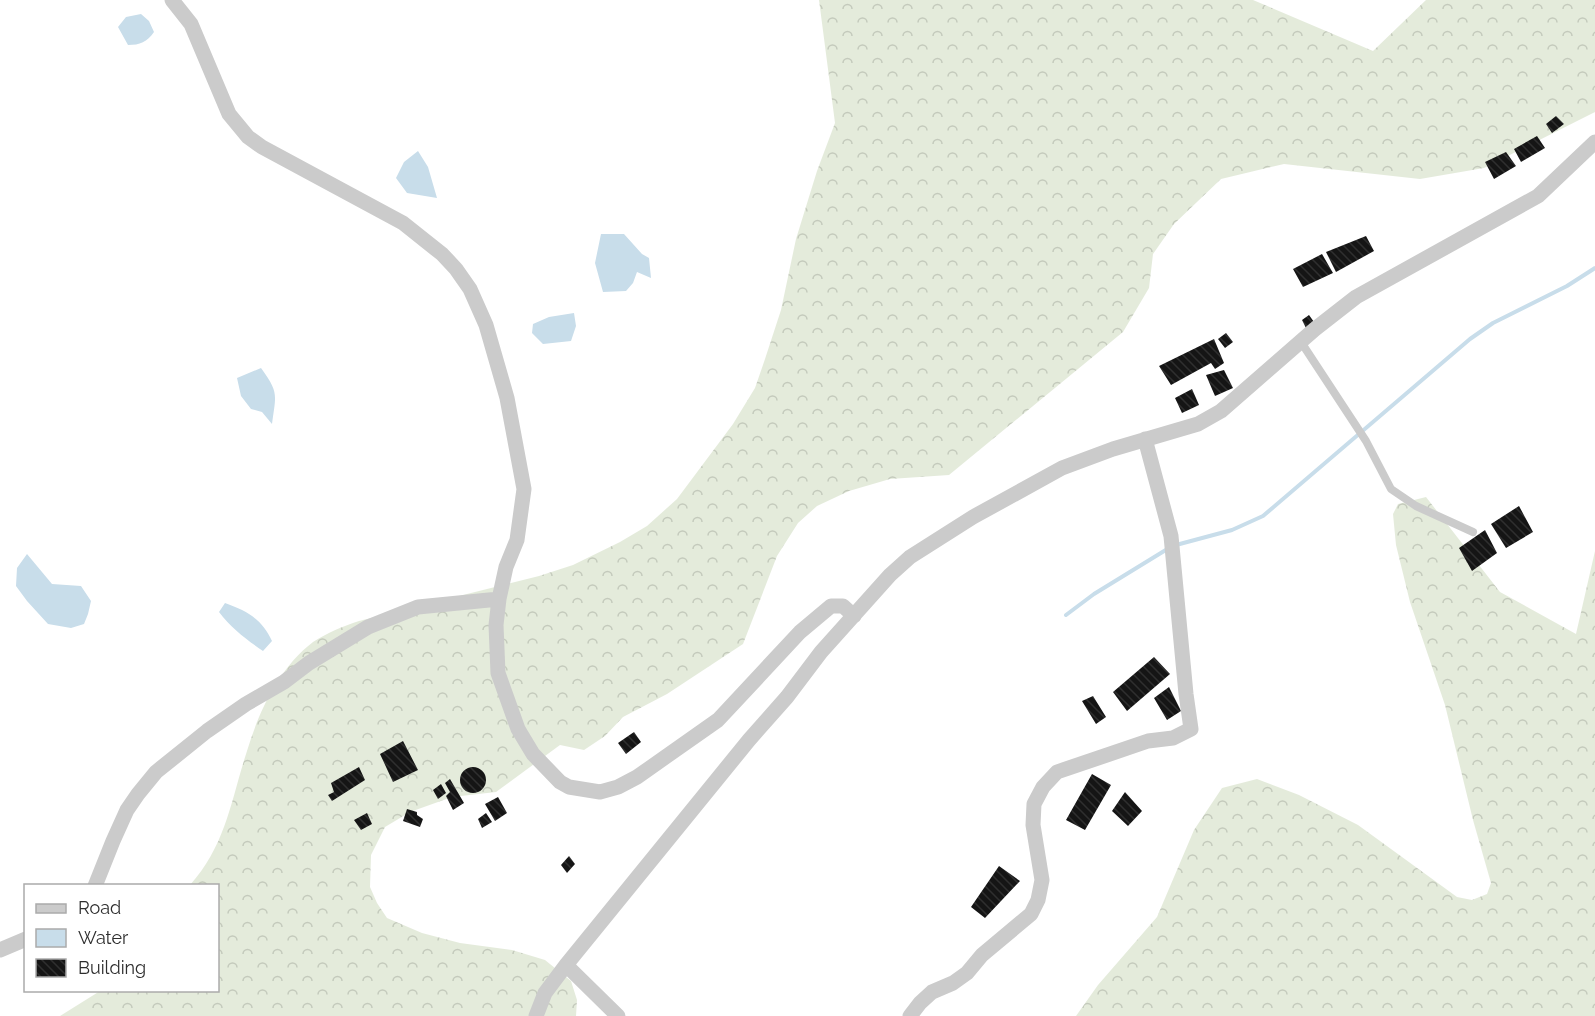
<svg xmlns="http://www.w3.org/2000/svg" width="1595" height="1016" viewBox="0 0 1595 1016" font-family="Raleway,sans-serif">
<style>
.forest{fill:url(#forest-crowns)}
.water{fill:#c8ddea}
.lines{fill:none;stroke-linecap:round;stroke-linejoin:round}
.stream{stroke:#c8ddea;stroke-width:4}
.building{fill:url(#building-back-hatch)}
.lane{stroke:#cbcbcb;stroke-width:8}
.street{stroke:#cbcbcb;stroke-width:15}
</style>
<defs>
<pattern id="forest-crowns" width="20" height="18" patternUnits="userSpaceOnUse" patternTransform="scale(1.5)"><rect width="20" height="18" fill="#e4ebdb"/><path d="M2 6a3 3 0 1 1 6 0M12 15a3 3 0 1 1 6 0" fill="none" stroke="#c4cabc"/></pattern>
<pattern id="building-back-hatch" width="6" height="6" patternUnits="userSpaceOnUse" patternTransform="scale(1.5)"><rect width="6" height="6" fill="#151515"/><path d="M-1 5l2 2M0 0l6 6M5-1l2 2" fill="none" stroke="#2f2f2f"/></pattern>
</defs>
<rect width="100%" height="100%" fill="#fff"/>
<path class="forest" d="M819,0H1253L1373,51L1426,0H1595V112L1484,168L1420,179L1284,164L1221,179L1174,224L1153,254L1149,288L1123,332L949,475L890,479L849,491L817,506L798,523L777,556L743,644L667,694L623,717L605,736L584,750L560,745L496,792L452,797L410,812L385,827L371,855L370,887L377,903L387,918L422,933L460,943L512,950L545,960L571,981L577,1000L576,1016H60L100,991L218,990V886L190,885C226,845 231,800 247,751C259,711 279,668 313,642C327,633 343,626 359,621L539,576L573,565L620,542L647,526L677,499L733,424L755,388L765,359L781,310L796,239L817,171L835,123Z
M1426,497L1500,592L1576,634L1595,551V1016H1076L1098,985L1157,917L1194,830L1222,788L1257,779L1299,795L1358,825L1457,897L1472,900L1487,894L1491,883L1473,820L1445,705L1410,602L1396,545L1393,514L1398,504Z"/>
<path class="water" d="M141,14L149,21L154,32C147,42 140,45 128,45L118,27L126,17Z
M418,151L428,167L437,198L407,193L396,178L404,162Z
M601,234H624L642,254L649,258L651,278L637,272L633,283L626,291L603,292L595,263Z
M574,313L576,326L571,341L543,344L532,333L533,324L549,317Z
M261,368C279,393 276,394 272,424L262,412L251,409L241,396L237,378Z
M27,554L52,584L81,586L91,601L88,614L84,624L71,628L48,624L27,601L16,586L17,568Z
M225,603C247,611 262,619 272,641L263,651C247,640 231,628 219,612Z"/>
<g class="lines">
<path class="stream" d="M1176,545L1232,530L1263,516L1470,339L1493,323L1567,286L1595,268
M1066,615L1094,594L1169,548"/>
</g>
<path class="building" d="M1556,116L1564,124L1552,133L1546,124Z
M1537,136L1545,148L1521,162L1514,149Z
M1506,152L1516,166L1494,179L1485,162Z
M1366,236L1374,251L1336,272L1326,252Z
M1322,254L1333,273L1303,287L1293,269Z
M1309,315L1314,322L1306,328L1302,320Z
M1226,333L1233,342L1225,348L1218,339Z
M1214,339L1224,363L1215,369L1211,363L1171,385L1159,366Z
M1224,370L1233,388L1215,396L1206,375Z
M1192,389L1199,405L1182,413L1175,398Z
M1519,506L1533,532L1506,548L1491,524Z
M1485,530L1497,553L1472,571L1459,548Z
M1154,657L1170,674L1127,711L1113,692Z
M1169,687L1181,711L1167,720L1154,698Z
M1093,696L1106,717L1096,724L1082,701Z
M634,732L641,742L626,754L618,743Z
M403,741L418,770L393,782L380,754Z
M460 780a13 13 0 1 1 26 0a13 13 0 1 1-26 0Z
M359,767L365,780L332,801L328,795L334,792L331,783Z
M1092,774L1111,785L1085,830L1066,820Z
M450,779L464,803L453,810L446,796L450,792L445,783Z
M441,784L446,793L438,799L433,790Z
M1125,792L1142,811L1128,826L1112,811Z
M498,797L507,813L495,821L485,804Z
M407,809L417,812V815L423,819L420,827L403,821Z
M367,813L372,824L361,830L354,820Z
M486,813L492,822L482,828L478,819Z
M569,856L575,864L567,873L561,865Z
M999,866L1020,881L985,918L971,907Z"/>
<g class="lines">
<path class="lane" d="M1301,342L1366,441L1391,489L1416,506L1473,532"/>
<path class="street" d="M172,0L191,24L229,114L248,137L262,147L403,223L442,254L456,269L470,289L486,325L507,398L524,489L517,540L506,567L499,599L496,625L498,673L518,729L533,754L560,782L569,787L600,792L618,787L637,777L718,720L800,632L831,606H843L854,616
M95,886L113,841L127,810L138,794L156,772L207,731L246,704L284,682L309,663L368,627L418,607L499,599
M0,950L26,939
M566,965L618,1016
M536,1016L545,993L566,965L749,740L787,697L821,652L890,575L910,557L973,517L1062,468L1113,449L1198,424L1221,411L1315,329L1356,297L1538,196L1595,142
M910,1016L920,1003L932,992L953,983L967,973L982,955L1031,914L1038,900L1042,880L1033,825L1034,804L1043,787L1057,772L1148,741L1173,738L1191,729L1186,694L1171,536L1145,439"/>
</g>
<rect x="24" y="884" width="195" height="108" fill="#ffffff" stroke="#ababab" stroke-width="1.5"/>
<rect x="36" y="904" width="30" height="9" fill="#cbcbcb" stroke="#ababab" stroke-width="1.5"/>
<text x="78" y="914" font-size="18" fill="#2e2e2e">Road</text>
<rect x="36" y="929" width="30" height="18" fill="#c8ddea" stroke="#ababab" stroke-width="1.5"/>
<text x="78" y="944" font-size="18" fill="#2e2e2e">Water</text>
<rect x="36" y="959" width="30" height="18" fill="url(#building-back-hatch)" stroke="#ababab" stroke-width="1.5"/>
<text x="78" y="974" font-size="18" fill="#2e2e2e">Building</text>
</svg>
